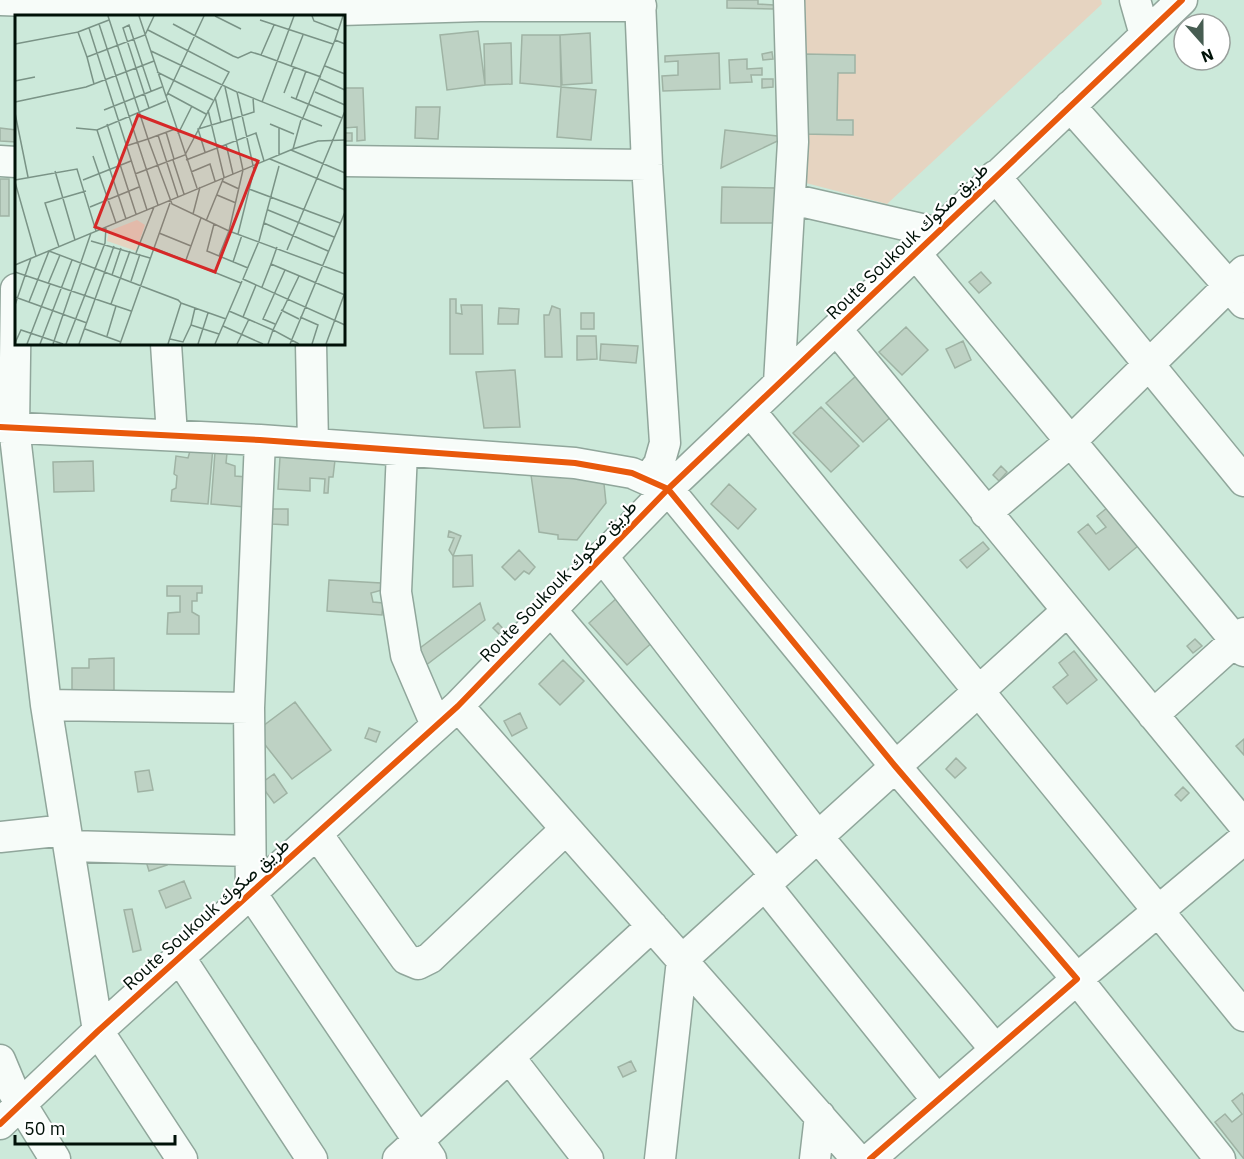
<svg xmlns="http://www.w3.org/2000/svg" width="1244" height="1159" viewBox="0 0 1244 1159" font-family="'IBM Plex Sans',Vazirmatn,sans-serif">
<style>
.park{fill:#e6d4c1}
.building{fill:#bed2c4;stroke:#9fb3a4;stroke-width:1.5}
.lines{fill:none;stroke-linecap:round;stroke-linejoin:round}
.minor-casing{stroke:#90a69b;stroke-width:33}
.minor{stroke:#f7fcf9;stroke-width:30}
.cycleway-casing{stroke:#fff;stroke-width:10}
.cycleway{stroke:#e8590c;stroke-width:6}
.labels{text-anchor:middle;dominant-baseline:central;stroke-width:4.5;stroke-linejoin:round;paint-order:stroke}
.street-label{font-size:18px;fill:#001108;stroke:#fff}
.inset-road{fill:none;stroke:#7a9386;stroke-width:1.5}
.view{fill:#d62828;fill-opacity:0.15;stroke:#d62828;stroke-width:3}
.inset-edge{fill:none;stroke:#001108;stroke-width:3}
</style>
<rect width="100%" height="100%" fill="#cce9da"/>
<path class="park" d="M794,0H1101L1102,4L887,204L802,182Z"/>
<path class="building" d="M727,0H758V4L774,5V9L727,8Z
M478,31L485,85L447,90L440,35Z
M590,33L592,83L562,85L560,35Z
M522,35H560L561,87L520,83Z
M511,43L512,84L485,85L484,44Z
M772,52L773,59L763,60L762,54Z
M719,53L720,89L663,91L662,76L678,75V61L665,62V56Z
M804,54L855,55V73H838L837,120H853V135L802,134Z
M747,59V69L762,68V75H751L752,82L730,83L729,60Z
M762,79H773V87L762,88Z
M561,87L596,90L591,140L557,137Z
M344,88H363L365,140L357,141V127L344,128Z
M416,107H440L438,139L415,138Z
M0,128L16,130V142L0,141Z
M725,130L786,137L721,168Z
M344,133H352V141H344Z
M0,179H9V216H0Z
M722,187L777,188L776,223H721Z
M981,272L991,283L979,293L969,282Z
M450,299H456V313L462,314L461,305H482L483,354H450Z
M552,306L560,309L562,357H545L544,315H549Z
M499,308L519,309L518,324H498Z
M581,313H594V329H581Z
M906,327L928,350L902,375L879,352Z
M577,336H596L597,359L577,360Z
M963,341L971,360L955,368L946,349Z
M601,344L638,346L636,363L600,360Z
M515,370L520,427L484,428L476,372Z
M856,376L893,415L863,442L826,403Z
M821,407L859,446L831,472L793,433Z
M202,445L213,447L208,504L171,501L172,490L176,488L177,476L174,474L176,456L188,458L190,451L198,452Z
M215,452L227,453L226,463L235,466V476L247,477L245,507L211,504Z
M280,457L335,460L333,477H329L328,493H324L325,479L310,478V491L278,489Z
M93,461L94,491L54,492L53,462Z
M1001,466L1007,472L999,481L993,475Z
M603,474L606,503L577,540L558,539V535L539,532L531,475Z
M729,484L756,509L738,529L711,504Z
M1107,508L1138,546L1109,570L1078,532L1088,524L1096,534L1106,527L1097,516Z
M272,509H288V525L272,524Z
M449,531L461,536L453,556L449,550L454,538L448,537Z
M983,542L989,549L967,568L960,560Z
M519,550L535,567L529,574L524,571L515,580L502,567Z
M472,555L473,586L453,587V556Z
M329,580L381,583L382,590L371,593L373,602L383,603L382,615L327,611Z
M167,586H202V593H197V601H192V612L199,616V634H167L168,613L180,612V596H167Z
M618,597L656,639L627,665L589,623Z
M480,603L485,620L421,669L416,651Z
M498,623L505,631L500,635L493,628Z
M1195,639L1202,646L1193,653L1187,646Z
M1074,651L1097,680L1067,704L1053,687L1068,675L1059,663Z
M114,658V693H72V668H89V659Z
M563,660L584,681L560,705L539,684Z
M295,702L331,750L292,779L255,732Z
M520,713L527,728L512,736L504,721Z
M369,728L380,732L376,742L365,738Z
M1244,739V755L1236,746Z
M956,758L966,768L955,778L946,769Z
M149,770L153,790L138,792L135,772Z
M274,774L287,793L274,803L260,784Z
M1183,787L1189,793L1181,801L1175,795Z
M163,852L167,865L149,871L145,858Z
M184,881L191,898L166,908L159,891Z
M132,909L141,950L133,952L124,910Z
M631,1061L636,1071L623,1077L618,1067Z
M1242,1093L1244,1096V1159L1215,1122L1225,1114L1232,1122L1242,1114L1232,1101Z"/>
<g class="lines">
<g class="minor-casing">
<path id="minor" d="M0,0L305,11L480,6H641
M640,0L647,165L665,443L659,464L648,479
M1135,0L1145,35
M1070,106L1244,303
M0,161L16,162
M344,161L647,165
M995,176L1244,481
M791,199L935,232
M915,253L1244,651
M16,289L14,427L46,705L98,1031L182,1159
M837,330L1244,825
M166,344L172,435
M311,344L313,444
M779,383L793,142L789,0
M750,411L1244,1016
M0,427L260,440L575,463L632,473L668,489L895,766L1077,979L870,1159
M260,440L249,708L251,893L431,1159
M402,451L396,592L406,655L436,725
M986,513L1071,441L1244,271
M602,556L817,836L995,1049
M551,610L775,875
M46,705L249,708
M458,706L857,1159
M1153,715L1244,633
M317,834L406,959L418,964L430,958L566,829
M0,837L66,830
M69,846L250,851
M765,885L937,1100
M180,958L312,1159
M509,1057L588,1159
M0,1060L13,1091L55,1159
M0,1124L98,1031L458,706L668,489L1182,0
M398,1159L652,926
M660,1159L682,960L1067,611
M815,1159L820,1116
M1220,1159L1077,979L1244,839"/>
</g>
<use href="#minor" class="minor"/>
<g class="cycleway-casing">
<path id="cycleway" d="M0,427L260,440L575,463L632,473L668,489L895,766L1077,979L870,1159
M0,1124L98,1031L458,706L668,489L1182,0"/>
</g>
<use href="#cycleway" class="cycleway"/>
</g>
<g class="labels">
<g class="street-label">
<text transform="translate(907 241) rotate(-44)">Route Soukouk طريق صكوك</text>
<text transform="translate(558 581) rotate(-46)">Route Soukouk طريق صكوك</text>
<text transform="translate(206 914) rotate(-42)">Route Soukouk طريق صكوك</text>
</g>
</g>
<g transform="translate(15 15)">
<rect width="330" height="330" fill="#cce9da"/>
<path d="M122,205L130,210L121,236L92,226L94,216Z" fill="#e6d4c1"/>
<path class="inset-road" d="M93,1L133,124L111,131M124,1L182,173M200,1L226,14M297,1L299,6L323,15M328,1L320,25L330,29M245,5L318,29M84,9L143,190M158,9L218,41L223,43L236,37L246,40M259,10L246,40L306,62M74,13L132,195M63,17L94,5M0,29L63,17L72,42L130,20L139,1M136,36L222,77L239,155L223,219M72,42L79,69M276,51L288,20M310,51L330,59M142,57L198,85M305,64L330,75M0,66L20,62M223,77L307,111M300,77L330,90M152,78L191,99M269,78L279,52M151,82L189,1M200,82L206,108M276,82L327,103M281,84L291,56M0,87L71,72L121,53L108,13L114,10L136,76M247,87L279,1M134,93L121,53L139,46M89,95L147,72M0,98L13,162M287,105L320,25M92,109L121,199M255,109L279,119M61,113L82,115L151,86M160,114L133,124L157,189L214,216L330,259M82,115L111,204M151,117L159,144M163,119L177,91M143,120L163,182M211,129L218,159M278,134L286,105M276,135L330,158M190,137L183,114L217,104L210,72M78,141L101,208M264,141V113M255,144L330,175M158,145L169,179M171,145L241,118L249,146M264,151L244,226L228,264L330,310M40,156L60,225M176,157L195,149L200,166M120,159L170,140L214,57L133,15M0,165L62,154L81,216M68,165L116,146M207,166L224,174M0,167L21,241M234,174L325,208M202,180L221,188M75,192L124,172M253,195L319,222M178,199L185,172M191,206L209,162L193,95M249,208L313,236M199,209L192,236L233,253M144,218L176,231M76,226L135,243M44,232L30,188L71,176M262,232L256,249L330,280M139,233L226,268M272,235L330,96M121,238L139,192M204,241L214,216L228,155L217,104L239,97L238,83M171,245L186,203M218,247L227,220M0,250L278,134L303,126L330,125M0,257L116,296M97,260L106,233M284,261L258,315L284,329M116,266L125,239M33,269L45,240M247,272L256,249M0,282L72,308M14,287L34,236L163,285L166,288L153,329M166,288L211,304M96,289L115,236M0,290L16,243M180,293L176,310L204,319M266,295L284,304M214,296L258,315L253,329M228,302L241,270M285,302L303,310L297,329M260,309L248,304L270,255M208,311L248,329M70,314L106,327M92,321L101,291M155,324L168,327L176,310M0,328L6,315L48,329M12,329L35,269M25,329L57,245M38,329L76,218M51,329L90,228L91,212M64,329L99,231M105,329L155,188M183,329L193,298M200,329L227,266M222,329L234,304M275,329L330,197M311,329L329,280"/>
<path class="view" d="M123,100L243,146L200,257L80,212Z"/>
<rect width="330" height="330" class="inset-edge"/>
</g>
<g transform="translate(1202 42) rotate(159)"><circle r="28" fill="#ffffff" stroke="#99a09c" stroke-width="1.5"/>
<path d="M0-4.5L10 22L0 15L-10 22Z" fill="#475d52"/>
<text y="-9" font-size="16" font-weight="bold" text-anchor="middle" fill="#001108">N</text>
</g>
<path d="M15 1135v9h160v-9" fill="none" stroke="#001108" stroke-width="3"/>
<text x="24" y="1135" font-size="18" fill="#001108" stroke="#ffffff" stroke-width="4.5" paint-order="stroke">50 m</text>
</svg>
